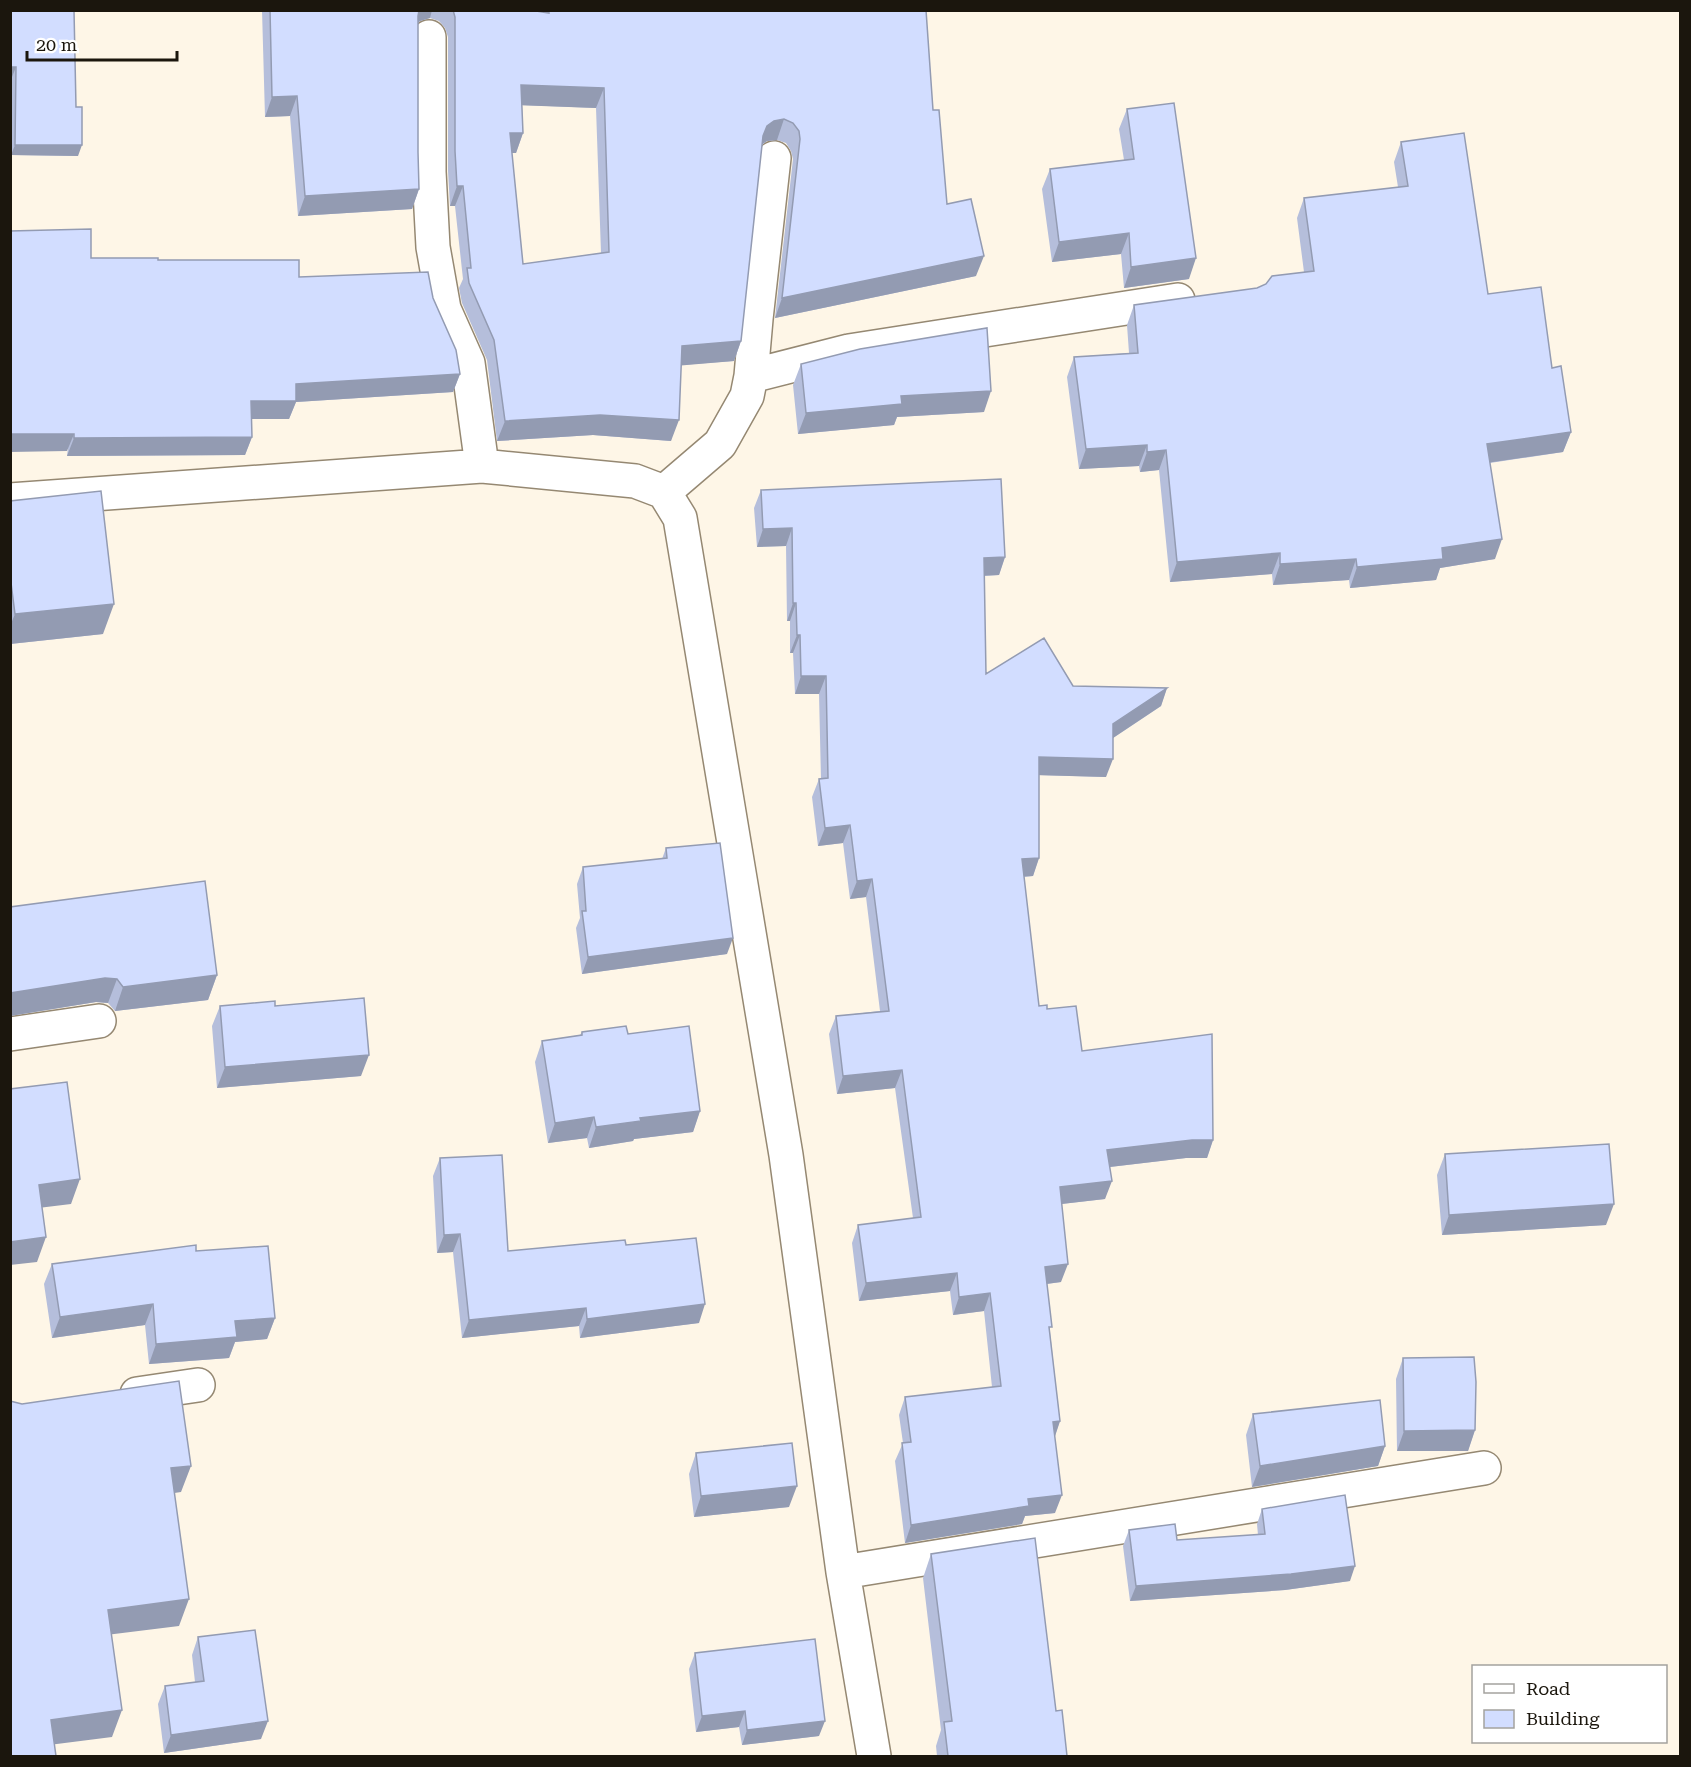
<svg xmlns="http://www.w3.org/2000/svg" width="1691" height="1767" viewBox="0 0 1691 1767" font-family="'Roboto Serif',serif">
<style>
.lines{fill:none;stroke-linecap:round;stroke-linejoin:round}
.street-casing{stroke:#958872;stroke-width:36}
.street{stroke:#fff;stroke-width:33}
.wall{fill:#b5bedb;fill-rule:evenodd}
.shaded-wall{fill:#939bb2}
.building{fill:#d2ddff;stroke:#939bb2;stroke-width:1.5;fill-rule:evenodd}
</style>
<rect width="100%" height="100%" fill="#fef6e7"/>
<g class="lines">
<g class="street-casing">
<path id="street" d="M429,37V172L433,247L444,309L468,363L482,466
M751,376L756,319L774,158
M664,492L720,444L747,396L751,376L849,351L1178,300
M10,500L482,466L635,481L664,492L680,518L786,1155L843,1572L874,1756
M10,1034L99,1021
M137,1394L198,1385
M843,1572L1484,1468"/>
</g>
<use href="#street" class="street"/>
</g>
<path class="wall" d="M10,10L76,107L78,156L11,155L12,77H10Z
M262,10H530L543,12L544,10H926L933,110L947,204L976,276L775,318L793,159L791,151L786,143L777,140L767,141L762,145L741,341L734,361L681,365L671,441L593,435L497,441L487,360L462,303L459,288L463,279L455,206H450L448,171V37L445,28L439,21L430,18L420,21L418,23V152L419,189L412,209L298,216L290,116L265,117ZM522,105L596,108L601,253L523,264L512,153H516L523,133Z
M1127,109L1189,279L1124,288L1121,254L1052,262L1042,189L1050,169L1124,160L1119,129Z
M1401,142L1488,294L1552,368L1571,432L1563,452L1490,463L1495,559L1440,568L1436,580L1350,588L1349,580L1273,585L1272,574L1170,582L1159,470L1140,472L1139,466L1079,469L1067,377L1074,357L1129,353L1127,325L1134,305L1257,288L1304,272L1297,218L1304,198L1398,187L1394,162Z
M91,258L158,260L299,277L433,298L460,374L453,392L296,402L289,419H251L252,437L245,455L67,456Z
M801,364L984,412L897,417L894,425L798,434L793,385Z
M761,490L1005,557L999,575L984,576L986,674L1073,686L1167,688L1161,706L1113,738L1106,777L1039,775V858L1033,876L1024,877L1039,1006L1047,1009L1082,1051L1213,1140L1207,1158H1186L1110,1167L1105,1199L1061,1204V1282L1047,1284L1050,1332L1060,1421L1055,1436V1513L1025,1516L1022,1524L905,1543L895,1461L903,1443L899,1415L905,1397L992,1387L984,1311L953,1315L950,1291L859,1301L852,1243L858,1225L913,1218L895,1088L837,1094L829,1034L836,1016L880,1011L866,897L850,899L843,843L818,846L812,797L819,779H821L819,694H795L793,653H790V621H787L786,546L757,547L754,508Z
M10,501L103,634L10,644Z
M666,848L727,954L582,974L576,928L580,918L577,884L583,867L662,859Z
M10,907L217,975L208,1000L115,1011L108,1003L96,1002L10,1016Z
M220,1006H275L361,1076L217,1088L212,1026Z
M582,1032L628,1034L700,1111L693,1132L634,1139L633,1141L589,1148L587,1138L548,1143L535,1062L542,1041L580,1035Z
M1445,1154L1606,1225L1442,1235L1437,1175Z
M440,1158L508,1251L626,1245L699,1323L580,1338L579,1326L462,1338L453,1252L437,1253L433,1176Z
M196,1251L275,1318L267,1339L235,1342L229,1358L149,1364L145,1325L52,1338L44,1284L52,1264Z
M1403,1358L1475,1430L1468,1451H1397L1396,1379Z
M1253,1414L1385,1446L1378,1466L1252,1487L1246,1435Z
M696,1453L789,1507L694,1517L689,1474Z
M1262,1509L1350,1581L1285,1590L1130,1601L1123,1546L1129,1530L1177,1540L1258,1535L1257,1524Z
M931,1554L1056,1711L1067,1756H937L936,1746L941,1730L923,1578Z
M198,1637L261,1739L164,1753L158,1704L165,1686L195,1682L192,1655Z
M695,1653L819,1736L742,1745L739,1727L696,1732L689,1669Z"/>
<path class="shaded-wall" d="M419,10H432L430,18L420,21L413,27Z
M10,67H16L12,77H10Z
M521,85L604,88L596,108L514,105Z
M297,96L290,116L265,117L272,97Z
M784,119L777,140L767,141L759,146L755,156L767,126L774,121Z
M510,133H523L516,153H502Z
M15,145H82L78,156L11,155Z
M457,186H463L455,206H450Z
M419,189L412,209L298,216L305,196Z
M1129,233L1121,254L1052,262L1059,242Z
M984,256L976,276L775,318L782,298Z
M1196,258L1189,279L1124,288L1131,267Z
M741,341L734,361L675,366L682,346Z
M460,374L453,392L296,402L289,419H244L251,401L296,384Z
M991,391L984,412L897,417L894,425L798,434L806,413L901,396Z
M600,415L679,420L671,441L593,435L497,441L505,421Z
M1571,432L1563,452L1479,464L1487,444Z
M10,434H74L67,451L10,452Z
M252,437L245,455L67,456L74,438Z
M1147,445L1139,466L1079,469L1086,449Z
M1166,450L1159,470L1140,472L1147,452Z
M792,528L786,546L757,547L763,529Z
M1502,539L1495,559L1440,568L1436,580L1350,588L1357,567L1442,548Z
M1280,553L1272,574L1170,582L1177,562Z
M1005,557L999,575L977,576L984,558Z
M1356,559L1349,580L1273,585L1280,564Z
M793,603H796L790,621H787Z
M114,604L103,634L10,644V626L15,614Z
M797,635H800L793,653H790Z
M801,676H826L819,694H795Z
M1167,688L1161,706L1107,742L1113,724Z
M1039,757L1113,759L1106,777L1033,775Z
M850,825L843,843L818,846L825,828Z
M1039,858L1033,876L1015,877L1022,859Z
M872,879L866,897L850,899L857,881Z
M733,938L727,954L582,974L588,957Z
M217,975L208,1000L115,1011L123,987Z
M105,978L117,979L108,1003L96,1002L10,1016V993Z
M369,1055L361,1076L217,1088L225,1067Z
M902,1070L895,1088L837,1094L843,1076Z
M700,1111L693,1132L634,1139L633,1141L589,1148L596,1127L640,1118Z
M594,1117L587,1138L548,1143L555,1123Z
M1192,1140H1213L1207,1158H1186L1101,1168L1107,1150Z
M80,1179L71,1204L30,1209L39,1185Z
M1112,1181L1105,1199L1053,1205L1060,1187Z
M1614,1204L1606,1225L1442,1235L1449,1215Z
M460,1234L453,1252L437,1253L444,1235Z
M46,1237L37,1262L10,1265V1242Z
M1068,1264L1061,1282L1038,1285L1045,1267Z
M957,1273L950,1291L859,1301L866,1283Z
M990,1293L984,1311L953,1315L959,1297Z
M153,1304L145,1325L52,1338L60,1317Z
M705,1304L699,1323L580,1338L587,1319Z
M586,1308L579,1326L462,1338L469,1320Z
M275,1318L267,1339L235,1342L229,1358L149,1364L156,1344L235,1321Z
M1060,1421L1054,1439L1053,1422Z
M1475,1430L1468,1451H1397L1404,1431Z
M1385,1446L1378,1466L1252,1487L1260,1466Z
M191,1466L181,1492L161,1495L171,1468Z
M797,1486L789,1507L694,1517L701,1496Z
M1062,1495L1055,1513L1025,1516L1022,1524L905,1543L911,1525L1028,1499Z
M1355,1566L1350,1581L1285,1590L1130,1601L1136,1586Z
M189,1599L179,1626L98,1636L108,1610Z
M122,1710L112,1737L41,1746L51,1720Z
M745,1711L739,1727L696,1732L702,1716Z
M268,1721L261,1739L164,1753L171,1735Z
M825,1721L819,1736L742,1745L747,1730Z"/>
<path class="building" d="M10,10H74L76,107H82V145H15L16,67H10Z
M270,10H419L418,16V152L419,189L305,196L297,96L272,97Z
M453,10H530L549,13V10H926L933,110H939L947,204L971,199L984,256L782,298L800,139L799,131L793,123L784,119L774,121L767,126L763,136L741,341L682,346L679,420L600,415L505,421L494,340L469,283L467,268H471L463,186H457L455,151V17ZM521,85L604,88L609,252L523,264L510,133H523Z
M1174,103L1196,258L1131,267L1129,233L1059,242L1050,169L1134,159L1127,109Z
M1464,133L1488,294L1541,287L1552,368L1561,366L1571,432L1487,444L1502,539L1442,548L1443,559L1357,567L1356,559L1280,564V553L1177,562L1166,450L1147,452V445L1086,449L1074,357L1138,353L1134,305L1257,288L1266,284L1272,276L1314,271L1304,198L1408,186L1401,142Z
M91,229V258H158V260H299V277L428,272L433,298L456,350L460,374L296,384V401H251L252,437L74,438V434H10V231Z
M987,328L991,391L901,396L902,404L806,413L801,364L860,349Z
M1001,479L1005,557L984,558L986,674L1044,638L1073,686L1167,688L1113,724V759L1039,757V858L1022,859L1039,1006L1047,1005V1009L1076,1006L1082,1051L1212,1034L1213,1140H1192L1107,1150L1112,1181L1060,1187L1068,1264L1045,1267L1052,1327H1049L1060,1421L1053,1422L1062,1495L1028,1499L1029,1506L911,1525L902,1443L911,1442L905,1397L1001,1386L990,1293L959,1297L957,1273L866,1283L858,1225L921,1217L902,1070L843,1076L836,1016L889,1011L872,879L857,881L850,825L825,828L819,779L828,778L826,676H801L800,635H797L796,603H793L792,528L763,529L761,490Z
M101,491L114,604L15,614L10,575V501Z
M720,843L733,938L588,957L582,911H586L583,867L667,858L666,848Z
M205,881L217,975L123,987L117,979L105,978L10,993V907Z
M364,998L369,1055L225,1067L220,1006L275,1001V1006Z
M626,1026L628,1034L689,1026L700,1111L640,1118L641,1121L596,1127L594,1117L555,1123L542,1041L582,1035V1032Z
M67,1082L80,1179L39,1185L46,1237L10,1242V1089Z
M1609,1144L1614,1204L1449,1215L1445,1154Z
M502,1155L508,1251L625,1240L626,1245L696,1238L705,1304L587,1319L586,1308L469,1320L460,1234L444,1235L440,1158Z
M196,1245V1251L268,1246L275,1318L235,1321L237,1337L156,1344L153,1304L60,1317L52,1264Z
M1474,1357L1476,1382L1475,1430L1404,1431L1403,1358Z
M179,1381L191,1466L171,1468L189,1599L108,1610L122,1710L51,1720L56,1756H10V1401L22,1404Z
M1380,1400L1385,1446L1260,1466L1253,1414Z
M792,1443L797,1486L701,1496L696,1453Z
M1345,1495L1355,1566L1291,1574L1136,1586L1129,1530L1175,1524L1177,1540L1265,1534L1262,1509Z
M1035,1538L1056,1711L1062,1710L1067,1756H948L944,1722L952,1721L931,1554Z
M255,1630L268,1721L171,1735L165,1686L204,1681L198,1637Z
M815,1639L825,1721L747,1730L745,1711L702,1716L695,1653Z"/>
<rect width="1691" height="1767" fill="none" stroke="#1b160d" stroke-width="24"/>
<rect x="1472" y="1665" width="195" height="78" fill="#ffffff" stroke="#a4a29e" stroke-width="1.5"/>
<rect x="1484" y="1684" width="30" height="9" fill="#ffffff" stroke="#a4a29e" stroke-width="1.5"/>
<text x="1526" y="1695" font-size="18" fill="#1b160d">Road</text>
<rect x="1484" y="1710" width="30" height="18" fill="#d2ddff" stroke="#a4a29e" stroke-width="1.5"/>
<text x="1526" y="1725" font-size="18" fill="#1b160d">Building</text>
<path d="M27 51v9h150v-9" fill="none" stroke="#1b160d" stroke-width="3"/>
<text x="36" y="51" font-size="18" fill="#1b160d" stroke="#ffffff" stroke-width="4.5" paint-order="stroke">20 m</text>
</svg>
